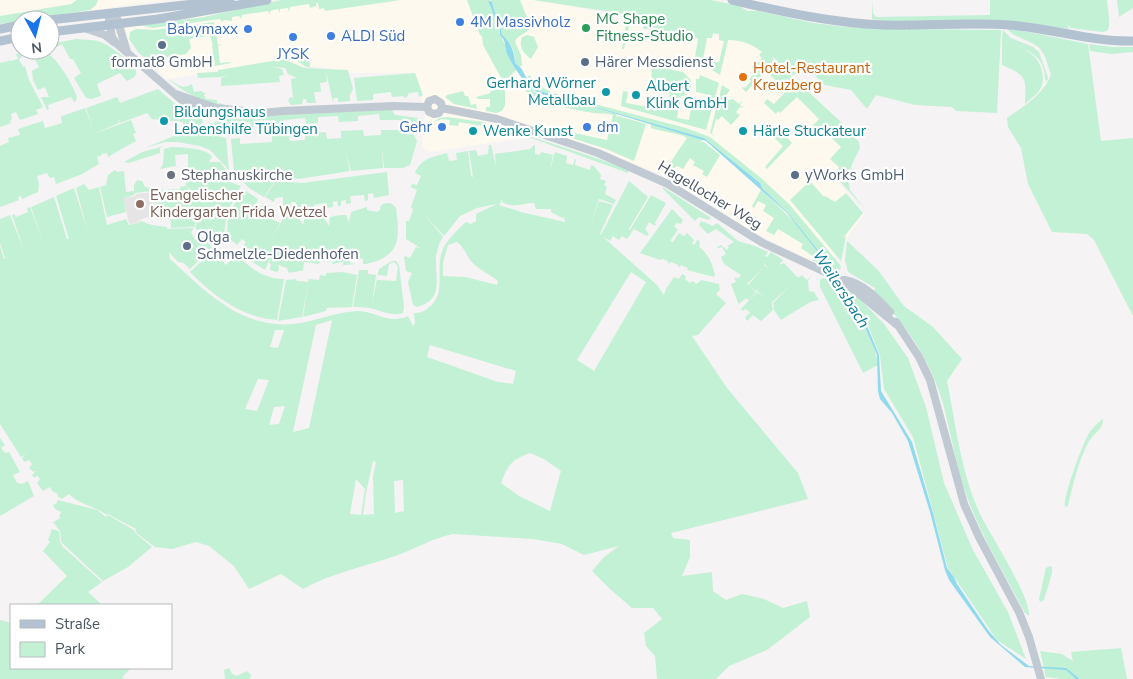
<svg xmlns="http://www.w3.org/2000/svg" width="1133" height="679" viewBox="0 0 1133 679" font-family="'Nunito Sans',sans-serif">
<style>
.commercial{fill:#fdf9ef}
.education{fill:#e6e4e5}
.green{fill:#c3f1d5;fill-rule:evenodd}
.water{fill:#90daee}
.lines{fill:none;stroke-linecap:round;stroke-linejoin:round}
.minor{stroke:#c1cad2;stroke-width:8}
.major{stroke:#b3c2d1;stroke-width:9}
.shop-dot{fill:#3f7fe0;stroke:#fff;stroke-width:2}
.leisure-dot{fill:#2e9e5b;stroke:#fff;stroke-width:2}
.service-dot{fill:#5c6f8a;stroke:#fff;stroke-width:2}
.food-dot{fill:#e8710a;stroke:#fff;stroke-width:2}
.culture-dot{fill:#0f9aa8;stroke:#fff;stroke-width:2}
.worship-dot{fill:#6b7280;stroke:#fff;stroke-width:2}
.education-dot{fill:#8d6e63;stroke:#fff;stroke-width:2}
.labels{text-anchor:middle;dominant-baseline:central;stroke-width:4.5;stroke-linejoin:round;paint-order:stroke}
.leisure-label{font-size:15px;fill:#27864d;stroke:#fff;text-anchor:start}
.shop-label{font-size:15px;fill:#366cbe;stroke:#fff;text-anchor:start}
.service-label{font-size:15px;fill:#4e5e75;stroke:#fff;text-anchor:start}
.food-label{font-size:15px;fill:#c56008;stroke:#fff;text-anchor:start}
.culture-label{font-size:15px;fill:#0d838f;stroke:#fff;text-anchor:start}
.worship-label{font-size:15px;fill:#5b616d;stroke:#fff;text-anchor:start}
.education-label{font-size:15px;fill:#785e54;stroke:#fff;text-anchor:start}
.street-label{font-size:15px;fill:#4a5661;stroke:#fff}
.water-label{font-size:16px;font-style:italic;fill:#0c7c9b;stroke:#fff}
</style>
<rect width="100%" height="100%" fill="#f5f3f3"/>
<path class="commercial" d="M0,0H170L120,6L34,20H20V22L0,26Z
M308,0H540L769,47L773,58L833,113L858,148L853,156L834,177L864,214L826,268L743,227L704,201L657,173L585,144L551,134L430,152L422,148L425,112L415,73H345L325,67L296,66L284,61L166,79L128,41L125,26Z"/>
<path class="education" d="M154,192L157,214L139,220L137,223L130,224L128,220L124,198L135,196L136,194Z"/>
<path class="green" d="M77,0H98L96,5L90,10L0,24V16L71,4Z
M281,0H401L325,11L324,8L319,9L318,3H316V6L310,8L309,4L290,7L289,12L288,8L280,9V13L278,9L270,11V15L268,11L242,15L241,19L239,16L232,17V21L224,20L222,22L220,19L153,28L139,25L204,17Z
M467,0H488L489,2C492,13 500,23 500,35C507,45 508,59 516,70L513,73L509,80L504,83L483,45L482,36L480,35Z
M490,0H520L530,25L529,30L517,38L515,42L521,55L522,65L520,67L515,63C516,54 510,40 502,35C500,23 494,14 492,2Z
M533,0H711L739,6L747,11H758L813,23L846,27L906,29V32L907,29L1001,30L997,113L956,111L952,107L915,105L876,95L867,109L851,90L825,85L808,69L792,75L773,57V59L838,119L859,142L860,148L852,164L848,180L850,190L865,209L836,177V174L839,167L830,159L841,147L822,129L812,136L807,132L819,119L797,97L780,113L778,111L776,114L764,103L767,99L774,104L787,90L765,71L746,92L742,88L743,87L745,88L751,81L749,79L753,75L749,71L754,75L760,69L756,65L762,58L759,55L762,52C752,44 742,40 728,40L720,75L712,70L714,62H719L724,41L719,40V34L713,33L712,38H707L703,59L695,57L698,39L697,38L647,29H643V25L630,22L624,49H622L627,19L625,14Z
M872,0L873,13L876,17L990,15V0H1107L1109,18V27L1107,31L1102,32L1071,28L1068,25L1066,19L1069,29L1022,22L885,21L872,19Z
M1117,0H1133V8L1119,17Z
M214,22L215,29H218L221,32L216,33L218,45L223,44L218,46L220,63L230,62L231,63L210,67L215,65L212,46L213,45L210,36L189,39L191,48L186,54L147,60L138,52L129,39L130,32L136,29L154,30Z
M1009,28L1088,44L1101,141L1133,138V316L1094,240L1087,234L1052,232L1028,184L1021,148L1008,127L1007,118C1025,105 1042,96 1051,75C1048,68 1047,59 1043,53C1037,40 1016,40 1007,29Z
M1003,30L1011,38L1033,47L1039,52L1048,78L1047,81L1045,80C1045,51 1022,50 1002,38Z
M527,35L534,37L538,47L531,59C524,54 518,47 522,37Z
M1002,38C1011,44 1022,47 1030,53C1036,57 1039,62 1041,68C1047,87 1039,92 1025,104C1026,76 1027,76 1002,65Z
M76,39C85,40 94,39 103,43C110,46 139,66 136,74C135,78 130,79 127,81L120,73L97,84L101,96L91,99L86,98L74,78L81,73L73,59H70L62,44L57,47L50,44Z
M1089,44L1112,47H1133V52L1112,54L1090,51Z
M42,50C56,55 72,83 77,97L76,101L74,102L71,97L48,105L49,109L47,110L41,97H49L45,87L38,90L33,80L32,71L39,67L35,59L32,60L30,51Z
M20,53L22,57L19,59L23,67L25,66L29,80L43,107L36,110L38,114L20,120L16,112L11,114L12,119L10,121L11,123L0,127V63L9,61L7,56L10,61L18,59L16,54Z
M309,55L310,67L319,68L306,67L296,60H286L304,68L348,70L353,89L350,95V101L338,102V98H334L333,102L326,72L327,82L320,83L321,92H314L316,103H307L306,99H303L302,104L291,105L288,101L290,97L293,98L291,79L297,78L288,74L285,68L272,67L282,69L284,75L279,76L280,82L221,86V78L230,74L221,77L198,78L197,73L218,72V70Z
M652,66L683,72L691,80V88H686L684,96H681L677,118L689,120L692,101L707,104L709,95L696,92V79H699L700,75L719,83L706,130L621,106L623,91L628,92L626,103L665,110L667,98L669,99L670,94L666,93V90C650,86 651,81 652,66Z
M415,73L423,95L419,97L418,92L409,93L406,98L403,96L392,97L391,92L373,94V100L357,101L354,78Z
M529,75L545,89L553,93L686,128L710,137L761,178L789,204L841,266L840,270L838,271L831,268L788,213L762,188L760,183L704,138L540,91L531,86L527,78Z
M168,79C177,83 182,91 192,84L194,92L202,91L203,93H206L204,95L206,99L217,100V103L223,104V106C203,103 184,92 168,79Z
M524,81C531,97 564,101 580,104C592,106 605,111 617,114L616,117L618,116L646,124L634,161L606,149L556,133L557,131L564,133L565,131L607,140L613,115C606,113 600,114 593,113C573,109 530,103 520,84Z
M722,85L730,90L724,98L729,100L733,99L739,104L743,100L740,105L744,108L740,107L736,112L739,115L741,114L731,125L722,116L718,120L716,119L712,133L715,136L710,133Z
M504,88L505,90V105L502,111L496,113L486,111V107H490V99H478L476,97L491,93L490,91Z
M158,89L173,102L183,110L202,118L203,123L197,126L184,128L183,122L152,119L147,113L120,123L117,117L119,123L94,134L131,120L136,133L133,134L136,141L120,150L119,147L120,150L108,157L107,153L103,154L102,153V155L97,157L99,164L82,174L56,184L54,177L50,178L47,173L37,176L39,184L38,192L22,199L21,196L18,197L19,200L0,207V146L9,142L8,138L20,135L18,129L43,121L45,128L62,123L61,117L62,116L85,108L93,129L86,108L117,97L120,103Z
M463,91L465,96H468L471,105L476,104L477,109L454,104L445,97L447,95Z
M379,110H392L395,115L418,118L416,127L404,120H380L379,114L358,116V121L339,122L338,116L318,117V123L306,124L305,118L284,120V125H276L275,120L254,121L255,127H251L250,122L233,123V130H225L214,126V123L226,117L314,111Z
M447,117L483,122L482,126L459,122L458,126L449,125L450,120L442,119L434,122L439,118Z
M651,124L701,139L703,140L700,142H704L720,155L707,177L702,174L704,171L693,165L695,162L690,158L683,169L677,166L673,169L668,166L687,138C680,133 662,132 651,128Z
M766,127L772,132L777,127L792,143L767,169L765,167L783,146L771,135L768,138L761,133Z
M363,130L364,136L381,135V130H397L414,135L417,141L410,165L403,168H384L382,146L383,168L351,171L345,150L350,171L299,179L278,176L277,170L278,177L264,197L249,188L234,172L231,139L240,138V144L272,142V135H289L290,141L305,140V134L326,132L327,139L341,138V131Z
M204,133L226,138L229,170L210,150L200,146L177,142H165L145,148L174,136Z
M523,134L599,159L628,170V173L523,135Z
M489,145H491L496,166L495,154L530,149L534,145H535V154L540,155L541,152L553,155L550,170L555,152L567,156L566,163L573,165L575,159H576L575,165L590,170L591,165L594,166L601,175L600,179L606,181L604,185L607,187L605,194L616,200L614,204L599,199L590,228L599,201L613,205L600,234L601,235L629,181L648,197L629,229L630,230L651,195L666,203L655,223L656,224L655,226L649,222L645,229L649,234L647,236L634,229L627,239L622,236L619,240L613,236L610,241L602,236L657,285L664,295L666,289L674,277L679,279L682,274L686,276L685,279L690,283L692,281L697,284L701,280L719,284L720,290L716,294L726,303L698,335L692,336L727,388L798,473L808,499L671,533L673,538L690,540V557L682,576L712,572L713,591L726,600L742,594L764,599L783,608L807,601L810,617L767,650L729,666L716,679H657L655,656L646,646L644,633L662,619L653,608H632L611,590L592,571L604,557L619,546L584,555L562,544L533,539L453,534C433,538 415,549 395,556C364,567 331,573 303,589L281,574L249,589L234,566L209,546L196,542L172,549L155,547L135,532L136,529L108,514L107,515C94,506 80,505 69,494L62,499L57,496L58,494L52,491L50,487L43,491L37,483L40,479L37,476L34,478L32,475L37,470L34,472L29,468L32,464L29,460L24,462L22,458L26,454L21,457L0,424V246L4,259L9,257L5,258L0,243V219L10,215L25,253L12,215L14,214L16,217L28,212L27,208L30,207L45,247L31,207L54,197L67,239H69L56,196L74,188L88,232L76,188L84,184L89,190L99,187L107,225L126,219L129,225L138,223L140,221L152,225L167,227V229L194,228L191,232L195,240L201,236L212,247L190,269L184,263L178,262L169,252L170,259C205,291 241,329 293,324C314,322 335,312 357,311C376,311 388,325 408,316L413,326L415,323L414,313C419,313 424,312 428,308C448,294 434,268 443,249C448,239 457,230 466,222L471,224L476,221V214L497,204L477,208L460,216L444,236L424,214L443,237L439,244L436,256L434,255L436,257C435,279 444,300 417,307L413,305L408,282L412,273L406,271L404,257L405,256L410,258L416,247L422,249L406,239V221H409L413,210L411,207L417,190L411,187L412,184L417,185L421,176L415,173C421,158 433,157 447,153L449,161L457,160L456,153L468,151L471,176L473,177L469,151L476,150L478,156L488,154ZM501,197L502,202C514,209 522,203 534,203L536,209H551V212L562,218L564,217L565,222L521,212L499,205L501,202ZM457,242C467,250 466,257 474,264C481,271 491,275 498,281L497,285L465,277L443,276V263L448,245ZM631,272L646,282L594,371L577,360ZM332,320L309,428L293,432L316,325ZM275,330H284L278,348L270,347ZM430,345L516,371L513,384L498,382L427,357ZM258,379L269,380L257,411L245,409ZM285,406L279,424L269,425L274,407ZM530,453L544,459L561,471L550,511L519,496L501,483C508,465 511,460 530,453ZM373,461L376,462L373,477L374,514L363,515L366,493ZM356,479L365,489L361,515L350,514ZM403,480L404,511L395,513L394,481Z
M164,146L160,148V153L129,163L124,162L142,152Z
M172,147C186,148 201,147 212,156L209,162H220L227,171L223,176L224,180L241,186L227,213L224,235L220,231L210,240L195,228L204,206L194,227L171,228L170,214L157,215L155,193L158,192V190L180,189V187L185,186L205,200L186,186L185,177L188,176V154L175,155L176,166L160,169L163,164L164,149Z
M115,170L117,172L124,171L126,192L134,191V185L137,180L142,181L145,187L152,188V191L135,193L134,195L124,198L126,212L107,217L100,187L106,185L108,175Z
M387,172L389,195L374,198L373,193L368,194V200L365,201L364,195L350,196L351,203L346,204V200L341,201V206H338L337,201L333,202V207L327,208L326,203L314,205V210H305V204H301V209H296V202H291L290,208L283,206V197L275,198L274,202L265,197L276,181L302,183Z
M810,181L823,196L827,197L835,202L846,193L863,213L843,238L846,236L841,261L790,200Z
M663,187L711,218L708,220L699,217L695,221L663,189Z
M243,189L258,199L256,204L261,207L263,203L269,206L267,211L274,214L272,219L280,223L271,241L286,213L298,216L303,225L305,216L324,218L329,226L330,217L341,215H346L349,222L351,212L367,207V210L377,212L380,210L381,205C387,202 392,202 396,208C400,239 401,256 366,264H363V259L351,256L350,263L356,264L343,265L344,254L343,262L332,264L333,259H331L330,262L320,261L319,264L304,262L303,270H305L289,273L287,268L278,265L279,270L277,272L270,270L271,264L269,263L270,258L265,270L251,261L241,249L246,242L242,239L237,245L227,236L228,216Z
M761,190C780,207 816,241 825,265L812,261L814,257L801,248L803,244L778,229L774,235L766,231L774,218L763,211L766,205L758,201L754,208L752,206Z
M672,209L683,220L681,224L677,223L674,226L678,230L670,241L673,242L679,233L684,236L687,233L694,240L692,243L694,245L698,239L700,243L699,247C708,253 713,265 715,275L714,277L687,270L688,268L681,265L679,268L678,265L671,262L668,264V261L663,259L660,260L640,253Z
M701,221L713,226L717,223L738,241L755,246L768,252L765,256L767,257L771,252L783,260L779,265L784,263L798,278L802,275L807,280L811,276L808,281L809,291L814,292L819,300L810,302L781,320L774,310L773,303L790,286L772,302V306L773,310L761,321L753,315L747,321L745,317L750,313L746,309L742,311L741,309L757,292L765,297L757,291L760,287L756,291L748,285L765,266L770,269L763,263L765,266L747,284L756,292L749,300L746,298L739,304L738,303L731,284L736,282L734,278H739L741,275L724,264L721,257L726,254L722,247L718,248L717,247L721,245L727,250L729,247L727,246L734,242L716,229L708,234L699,225Z
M847,241L878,270L904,306L933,327L962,359L947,381C956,426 961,474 981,516C991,536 1031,597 1029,616L1025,613C1005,575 982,537 967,497C955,464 951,430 941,397C928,356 903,322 874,291L875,288L848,272L845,260Z
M212,251L226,265L236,254C250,268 263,279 284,279L277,320C243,318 213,296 190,272Z
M392,261H396L399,265L404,307L403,313C392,317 380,310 370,308C364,307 358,307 353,307L359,270H368V274L376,275L372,304L379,269ZM394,262L398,266L396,281L377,280L378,275L387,276L389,264Z
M342,272L357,275L352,307L327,308L326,311L303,317L308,283L302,317L278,321L286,280L296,279L297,281L308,282L309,279L319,280L320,275L326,276V273Z
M823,278C847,283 876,341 878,365L863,373L820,287V280Z
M844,288L856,295L884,324L908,358L926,407L944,483L973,550L1008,612L1026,659L997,640L948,568L913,437L884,389L880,356L866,320Z
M1103,419C1104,428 1093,434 1089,441C1078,461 1073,485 1068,506L1065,507C1062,499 1083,443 1089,433C1093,428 1098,422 1103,419Z
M0,438L5,445L1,448L5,453L9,452L20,472L13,475L17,483L22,484L28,481L34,496L0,516Z
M58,500L97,510L106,517L108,515L134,530V532L152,547L128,567L103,581L61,542L60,531L53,522L61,518L59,517L61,512L55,509L53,505L57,503V501Z
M52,529L59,531L60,542L63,547L102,582L88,592L102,605H37L67,576L43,551L50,542L48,540Z
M1050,566L1052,567V573L1044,600L1040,602L1039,599L1046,568Z
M0,620L11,623V668H131L122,677L125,679H0Z
M1121,648L1127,679H1061L1046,677L1040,651L1062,654L1073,661L1071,652Z
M229,668L232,674L237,676L247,671L251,675L250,679H225L224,670Z"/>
<path class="water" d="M488,0L492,2C494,13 500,23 502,35C510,40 515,54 515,63L521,68L531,86L540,91L704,138L760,183L762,188L788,213L837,274L848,296L865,321L879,355L881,391L912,442L933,513L947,568L954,577L957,584L988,630L1001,645L1029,666L1066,668L1080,679H1076L1066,670L1025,667L990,637L949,580L945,570L930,512L908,441L892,413L880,399L878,391L877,355L863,322L844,293L833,282L827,267L817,251L787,213L706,141L590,106L550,98L529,88L514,67L507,54L504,40L500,35V31Z"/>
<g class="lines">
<path class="minor" d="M115,12L127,52
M108,13L112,37L116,43L184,102C197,112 210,114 227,113
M87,29L105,35L114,42
M176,94L216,108L262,113L282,111L393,106L427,107
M427,107L429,101L435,99L441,103L442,108
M427,107L429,112L434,114L439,113L442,108
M442,108L497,119L524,128L598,153L668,184L763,243L842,280L897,325
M845,280C863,283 879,300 890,312
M896,322L919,357L930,380L964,504L979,537L1019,612L1029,637L1041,679"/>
<path class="major" d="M732,0C782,12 833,23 884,25C926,26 968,22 1009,25C1051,28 1091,42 1133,41
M49,20L230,0
M0,29L20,25
M50,32L158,19L267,0
M0,41L20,37"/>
</g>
<g class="shop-dot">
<circle cx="460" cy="22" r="5"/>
<circle cx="248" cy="29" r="5"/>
<circle cx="331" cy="36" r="5"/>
<circle cx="293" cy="37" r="5"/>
<circle cx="442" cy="127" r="5"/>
<circle cx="587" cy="127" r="5"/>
</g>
<circle class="leisure-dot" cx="586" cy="28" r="5"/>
<g class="service-dot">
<circle cx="162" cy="45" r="5"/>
<circle cx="585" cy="62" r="5"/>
<circle cx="795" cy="175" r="5"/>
<circle cx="187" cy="246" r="5"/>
</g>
<circle class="food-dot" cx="743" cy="77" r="5"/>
<g class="culture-dot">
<circle cx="606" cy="92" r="5"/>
<circle cx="636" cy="95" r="5"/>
<circle cx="164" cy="121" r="5"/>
<circle cx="473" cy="131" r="5"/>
<circle cx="743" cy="131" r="5"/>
</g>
<circle class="worship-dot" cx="171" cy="175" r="5"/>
<circle class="education-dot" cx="140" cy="204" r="5"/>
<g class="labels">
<g class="leisure-label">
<text x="596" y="19">MC Shape<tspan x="596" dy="17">Fitness-Studio</tspan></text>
</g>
<g class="shop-label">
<text x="470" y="22">4M Massivholz</text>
<text x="238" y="29" text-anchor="end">Babymaxx</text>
<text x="341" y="36">ALDI Süd</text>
<text x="293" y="54" text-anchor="middle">JYSK</text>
<text x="432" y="127" text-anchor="end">Gehr</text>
<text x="597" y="127">dm</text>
</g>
<g class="service-label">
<text x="162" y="62" text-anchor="middle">format8 GmbH</text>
<text x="595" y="62">Härer Messdienst</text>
<text x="805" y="175">yWorks GmbH</text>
<text x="197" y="237">Olga<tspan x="197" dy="17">Schmelzle-Diedenhofen</tspan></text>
</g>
<g class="food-label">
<text x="753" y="68">Hotel-Restaurant<tspan x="753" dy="17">Kreuzberg</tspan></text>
</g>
<g class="culture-label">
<text x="596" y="83" text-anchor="end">Gerhard Wörner<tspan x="596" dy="17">Metallbau</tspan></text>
<text x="646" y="86">Albert<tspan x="646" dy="17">Klink GmbH</tspan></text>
<text x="174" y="112">Bildungshaus<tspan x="174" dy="17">Lebenshilfe Tübingen</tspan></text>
<text x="483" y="131">Wenke Kunst</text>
<text x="753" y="131">Härle Stuckateur</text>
</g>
<g class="worship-label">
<text x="181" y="175">Stephanuskirche</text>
</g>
<g class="education-label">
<text x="150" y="195">Evangelischer<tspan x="150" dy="17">Kindergarten Frida Wetzel</tspan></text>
</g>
<g class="street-label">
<text transform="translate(710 195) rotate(31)">Hagellocher Weg</text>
</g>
<g class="water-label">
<text transform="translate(841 289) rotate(57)">Weilersbach</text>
</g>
</g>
<rect x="10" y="604" width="162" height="65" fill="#ffffff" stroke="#b7bbc0"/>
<rect x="20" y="620" width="25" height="8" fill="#b3c2d1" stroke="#b7bbc0"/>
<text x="55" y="629" font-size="15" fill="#4a5661">Straße</text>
<rect x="20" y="642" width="25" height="15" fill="#c3f1d5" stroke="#b7bbc0"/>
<text x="55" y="654" font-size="15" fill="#4a5661">Park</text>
<g transform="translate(35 35) rotate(173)"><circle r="24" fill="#ffffff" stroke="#b7bbc0"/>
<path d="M0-4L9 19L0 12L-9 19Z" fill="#1a73e8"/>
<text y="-8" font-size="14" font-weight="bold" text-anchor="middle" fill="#4a5661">N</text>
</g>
</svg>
